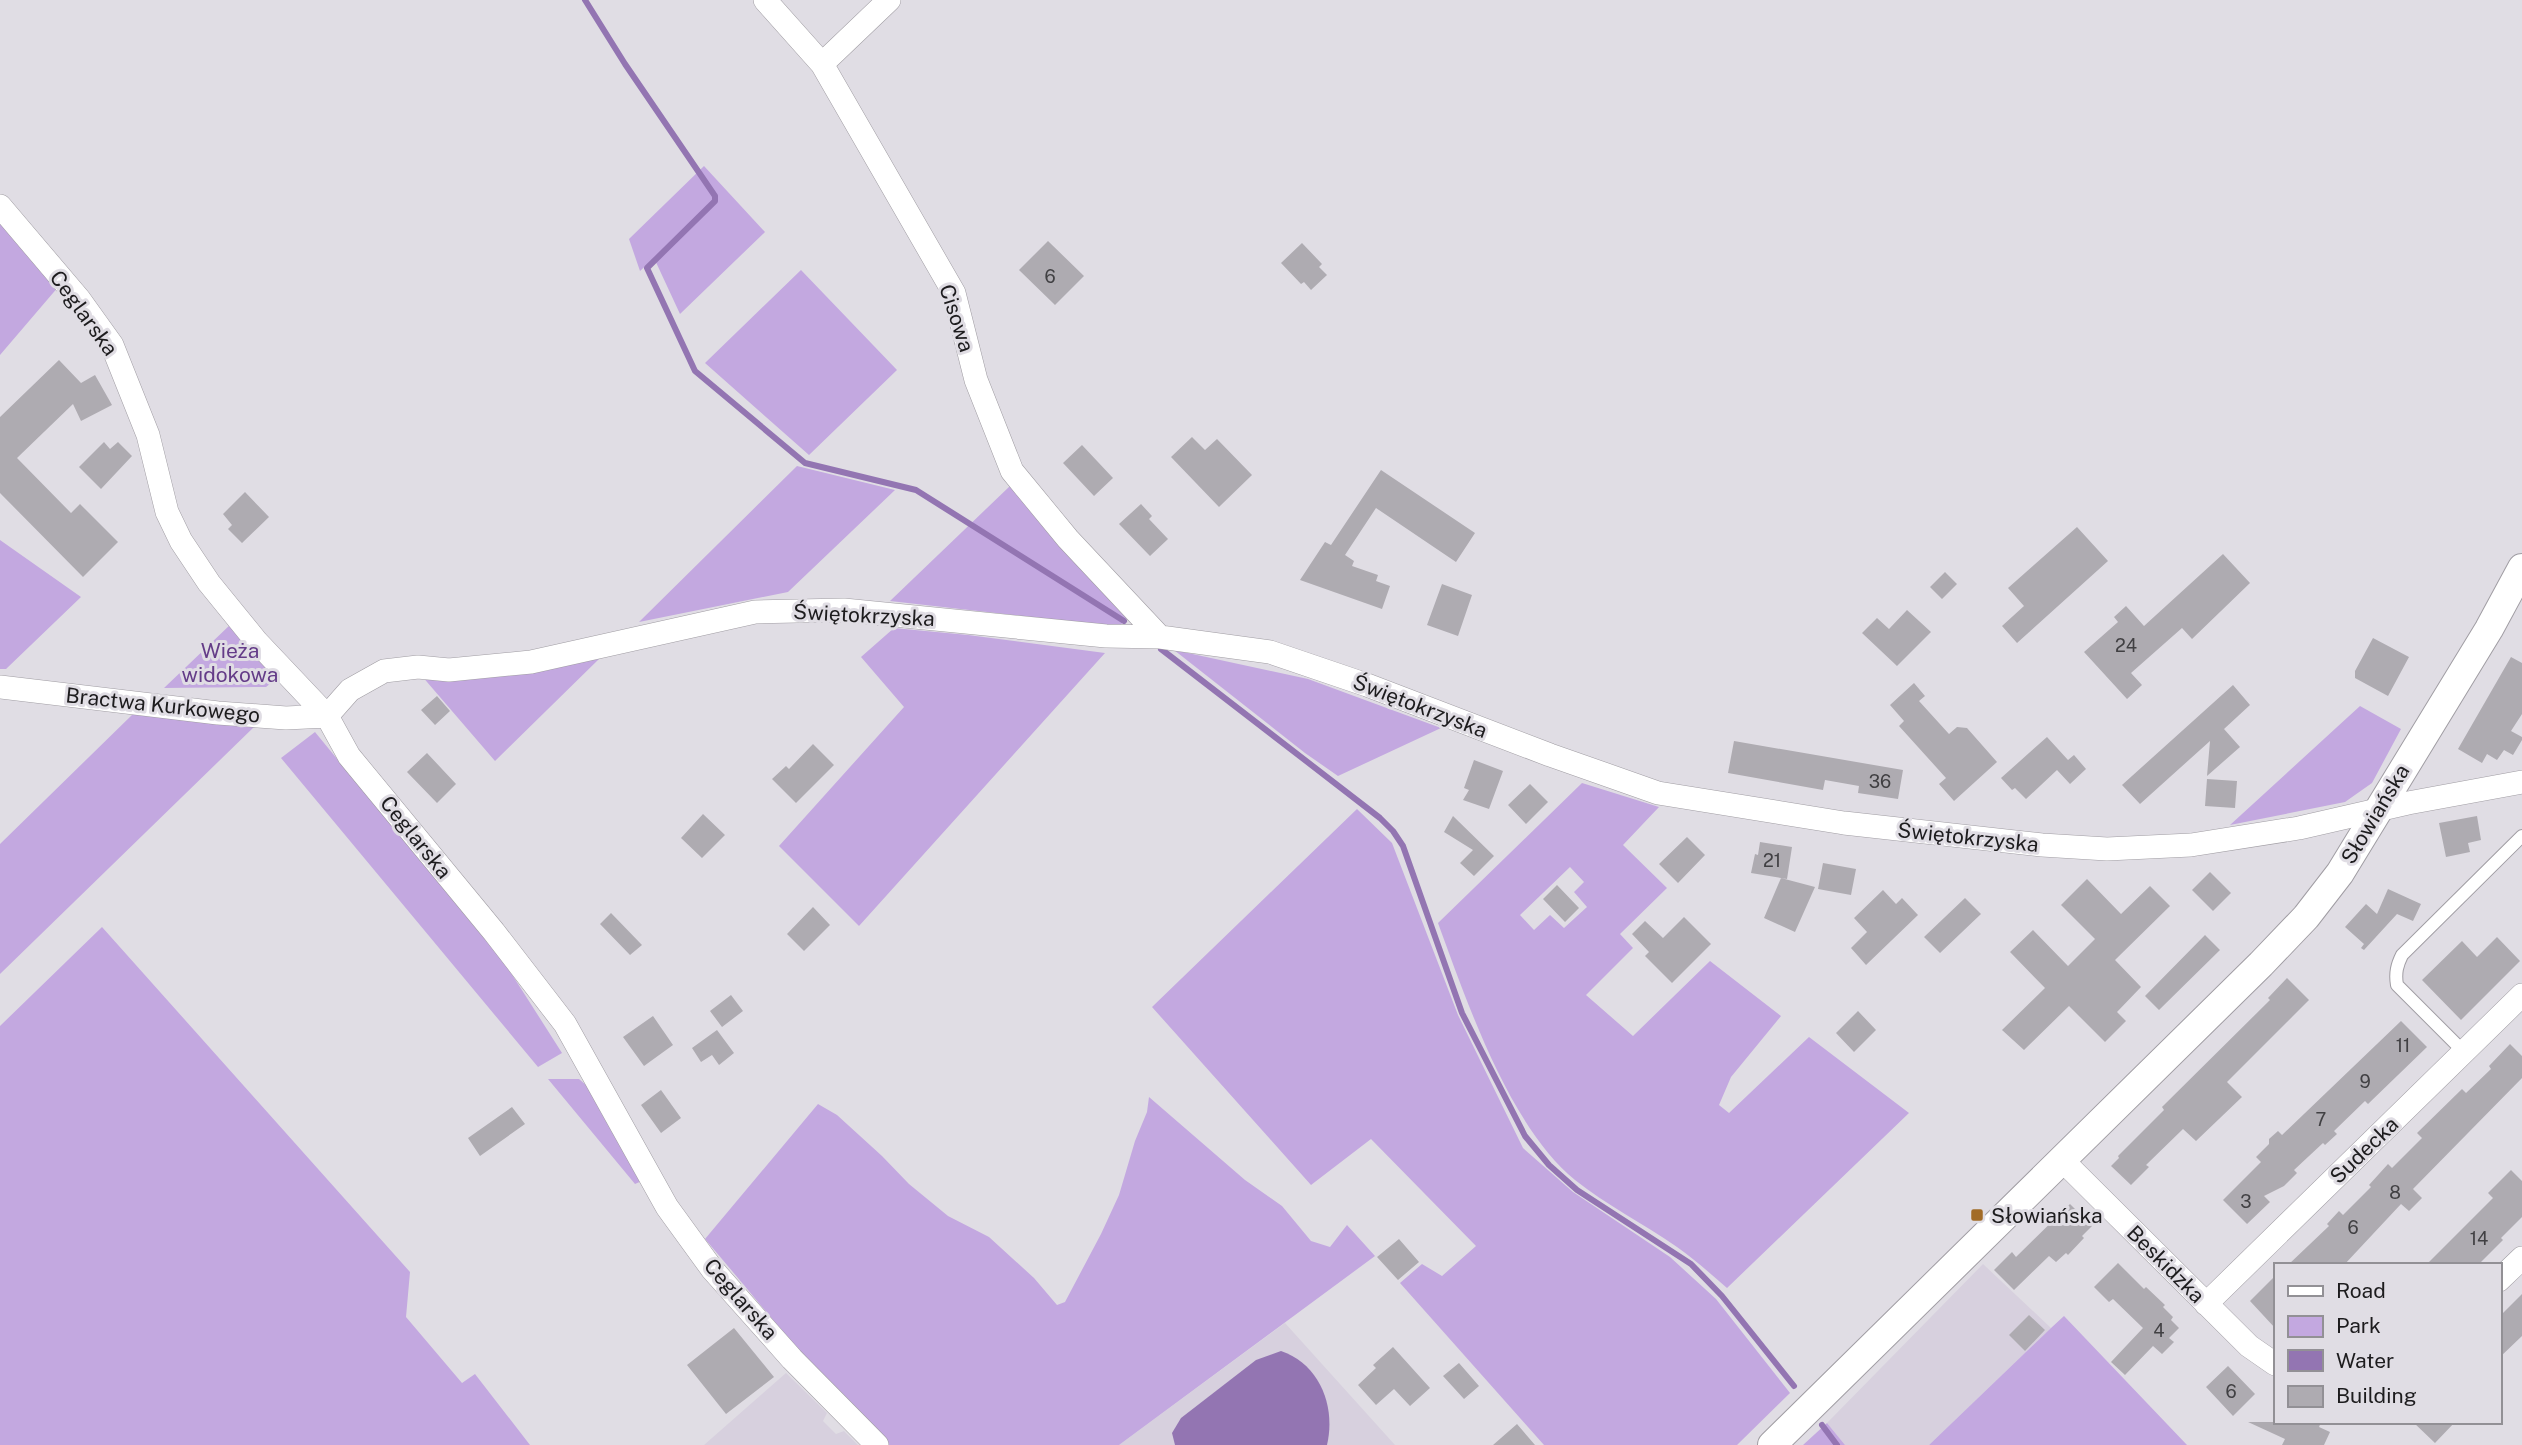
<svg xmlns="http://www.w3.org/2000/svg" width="2522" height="1445" viewBox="0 0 2522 1445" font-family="'Public Sans',sans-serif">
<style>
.built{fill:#d7d0de}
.green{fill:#c3a8e0;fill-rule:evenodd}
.water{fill:#9375b2}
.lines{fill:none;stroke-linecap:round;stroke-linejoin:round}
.stream{stroke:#9375b2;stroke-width:6}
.building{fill:#aeabb1}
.service-casing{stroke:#a09da3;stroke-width:14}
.minor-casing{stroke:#a09da3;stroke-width:24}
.tertiary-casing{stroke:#a09da3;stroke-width:30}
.service{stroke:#fff;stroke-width:12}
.minor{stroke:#fff;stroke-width:23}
.tertiary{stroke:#fff;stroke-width:28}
.poi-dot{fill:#a26b26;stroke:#e0dde4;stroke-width:2.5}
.labels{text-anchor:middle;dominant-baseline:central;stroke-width:6;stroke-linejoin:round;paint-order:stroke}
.number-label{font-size:18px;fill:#414043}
.street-label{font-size:21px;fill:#1d1c1e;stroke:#e0dde4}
.park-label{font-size:21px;fill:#643c88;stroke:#e0dde4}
.poi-label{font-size:21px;fill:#1d1c1e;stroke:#e0dde4;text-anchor:start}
</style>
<rect width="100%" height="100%" fill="#e0dde4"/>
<path class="built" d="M1983,1264L2051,1328L1929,1445H1845L1827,1423Z
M1285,1323L1395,1445H1119Z
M786,1373L827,1413L823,1421L836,1434L844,1431L858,1445H704Z"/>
<path class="green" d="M704,166L765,232L680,314L654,258L640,271L629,239Z
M0,217L59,286L0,355Z
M801,270L897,370L809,455L705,363Z
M797,466L895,490L788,592L639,622Z
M1010,486L1129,615L1119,627L890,601Z
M0,540L81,597L6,669H0Z
M232,623L277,678L266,687L164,688Z
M894,628L968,635L1105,653L859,926L779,846L904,707L861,657Z
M1174,650L1308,679L1441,728L1338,776L1305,753Z
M599,659L495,761L421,675Z
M2360,706L2401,729L2372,783L2345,802L2230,825Z
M133,714L255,726L0,974V844Z
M315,732L506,965L562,1053L538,1067L281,758Z
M1582,783L1659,807L1623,845L1667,888L1620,934L1633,948L1586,995L1633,1036L1710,961L1781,1016L1731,1077L1719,1105L1729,1113L1809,1037L1909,1113L1727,1288C1711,1274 1695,1260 1677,1247C1644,1224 1606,1205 1575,1180C1509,1126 1467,1002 1438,923ZM1570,867L1584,882L1574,892L1587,907L1564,928L1550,915L1534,930L1520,915Z
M1357,809L1392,843L1458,1015L1523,1148L1573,1192L1670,1257L1716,1299L1790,1393L1737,1445H1544L1400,1283L1422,1264L1442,1276L1476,1246L1371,1139L1311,1185L1152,1007Z
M102,927L410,1272L406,1317L462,1383L475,1374L530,1445H0V1026Z
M548,1079H579L593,1091L644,1180L635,1184Z
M1149,1097L1245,1180L1282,1206L1311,1241L1330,1247L1347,1225L1375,1256L1119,1445H889C821,1382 765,1309 705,1239L818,1104L837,1115L882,1156L909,1184L948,1216L989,1237L1034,1278L1057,1305L1065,1302L1101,1234L1119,1195L1135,1141L1147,1112Z
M2064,1316L2187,1445H1929L2051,1328Z
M1827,1423L1845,1445H1803Z"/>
<path class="water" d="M1281,1351C1320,1364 1336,1407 1327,1445H1175L1172,1433L1181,1418L1256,1360Z"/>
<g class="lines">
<path class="stream" d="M585,0L625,64L715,196V201L647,268L695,371L805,463L916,490L1124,621
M1161,649L1380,818L1393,831L1403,846L1462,1013L1525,1136L1549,1165L1577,1190L1691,1264L1722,1296L1794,1386
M1822,1425L1837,1445"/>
</g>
<path class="building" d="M1048,241L1084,276L1055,305L1019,270Z
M1302,243L1322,264L1319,267L1327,275L1311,290L1304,282L1301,284L1281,263Z
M59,360L81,383L95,375L112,405L81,421L73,404L17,458L71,513L80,504L118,542L83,577L0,493V417Z
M1192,437L1205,450L1217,439L1252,475L1219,507L1171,457Z
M104,442L110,449L118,442L132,456L101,489L79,467Z
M1082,445L1113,478L1094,496L1063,463Z
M1381,470L1475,533L1456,562L1376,508L1345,555L1354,561L1352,566L1378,575L1376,581L1390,586L1382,609L1300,580L1325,542L1331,545Z
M245,492L269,517L242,543L228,529L232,525L223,514Z
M1141,504L1152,516L1149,519L1168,539L1150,556L1119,524Z
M2077,527L2108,561L2017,643L2002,626L2024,606L2008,588Z
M2223,554L2250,583L2192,639L2182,628L2131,673L2142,685L2127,699L2084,652L2118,622L2114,617L2126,606L2144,626Z
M1945,572L1957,584L1942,599L1930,587Z
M1442,584L1472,595L1458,636L1427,625Z
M1907,610L1931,632L1897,666L1862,633L1877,618L1889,629Z
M2373,638L2409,657L2388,696L2355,678V671Z
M2511,657L2522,663V714L2511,731L2522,737V740L2513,755L2504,750L2497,760L2487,754L2482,763L2458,749Z
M1914,683L1925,696L1919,701L1949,734L1957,727L1967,728L1997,762L1954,801L1939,784L1946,778L1899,726L1904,721L1890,705Z
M2233,685L2250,705L2224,729L2240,747L2207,776L2210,741L2140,804L2122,785Z
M437,696L450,711L435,725L421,710Z
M2047,737L2068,760L2074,755L2086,769L2070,784L2057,770L2026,799L2015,788L2012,790L2001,778Z
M1734,741L1903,770L1898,799L1858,793L1859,786L1825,780L1823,790L1728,773Z
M813,744L834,765L796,803L772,779L786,766L789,769Z
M427,753L456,784L437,803L407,772Z
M1474,760L1503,771L1489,809L1463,800L1469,790L1464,788Z
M2207,779L2237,781L2235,808L2205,806Z
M1530,784L1548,802L1526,824L1508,805Z
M703,814L725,835L702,858L681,838Z
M1453,816L1494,856L1474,876L1460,863L1473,850L1444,832Z
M2477,816L2481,840L2468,843L2470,852L2446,857L2439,823Z
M1687,837L1705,855L1678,883L1659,864Z
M1760,842L1792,847L1787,879L1751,873L1755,854L1758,855Z
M1823,863L1856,869L1851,895L1818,889Z
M2210,872L2231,893L2213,911L2192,890Z
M1781,878L1815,887L1795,932L1764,918Z
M2087,879L2121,914L2150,886L2170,906L2115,960L2141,987L2117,1012L2126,1021L2105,1042L2069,1006L2024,1050L2002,1030L2045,988L2010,952L2033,930L2068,966L2095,939L2061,905Z
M1557,885L1579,908L1565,922L1543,899Z
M2388,889L2421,904L2413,921L2397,914L2364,950L2361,948L2364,944L2345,927L2366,904L2377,914Z
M1883,890L1896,904L1902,898L1918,915L1866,965L1851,948L1867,932L1854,918Z
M1965,898L1981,914L1940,953L1924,937Z
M813,907L830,925L804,951L787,934Z
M611,913L642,945L630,955L600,924Z
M1684,917L1711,944L1672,983L1645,956L1649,952L1632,934L1645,921L1663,938Z
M2205,935L2220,950L2159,1010L2145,996Z
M2497,937L2520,961L2461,1020L2422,980L2462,941L2477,957Z
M2287,978L2309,1000L2227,1082L2242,1097L2196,1141L2183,1129L2146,1165L2149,1167L2131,1185L2111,1166L2119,1158L2118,1156L2164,1110L2162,1107L2270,1000L2268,998Z
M731,995L743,1011L722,1027L710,1011Z
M1858,1011L1876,1030L1854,1052L1836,1033Z
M653,1016L673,1045L644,1066L623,1037Z
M2401,1021L2427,1047L2368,1104L2365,1101L2334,1131L2337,1134L2325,1145L2323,1143L2294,1170L2297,1173L2284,1186L2264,1196L2270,1202L2247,1224L2223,1200L2261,1162L2256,1157L2269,1144V1139L2278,1131L2282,1135Z
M717,1030L734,1053L719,1065L712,1055L701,1062L692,1048Z
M2510,1044L2522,1056V1078L2413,1189L2422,1198L2409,1211L2401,1204L2344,1265H2288L2329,1226L2327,1224L2339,1211L2343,1215L2371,1187L2369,1185L2388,1164L2392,1168L2422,1138L2417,1133L2462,1089L2466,1093L2491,1069L2489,1066Z
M661,1090L681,1118L661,1133L641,1105Z
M512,1107L525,1124L480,1156L468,1138Z
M2511,1170L2522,1181V1217L2501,1238L2503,1240L2478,1265H2426L2493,1198L2488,1193Z
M2070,1204L2092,1226L2082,1236L2084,1238L2068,1255L2066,1253L2056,1262L2049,1256L2014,1290L1994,1270L2012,1252L2016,1257Z
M1399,1239L1419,1262L1398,1280L1377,1257Z
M2118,1263L2144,1289L2146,1287L2165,1305L2163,1307L2173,1317L2171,1320L2179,1328L2169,1338L2174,1342L2162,1354L2153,1346L2125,1375L2111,1362L2143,1328L2113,1299L2109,1302L2094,1287Z
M2275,1276V1328L2250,1301Z
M2522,1294V1336L2499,1358V1317Z
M2029,1315L2045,1330L2025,1351L2009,1335Z
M734,1328L774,1377L726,1414L687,1365Z
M1393,1347L1430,1388L1410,1406L1394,1389L1376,1405L1358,1385L1376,1368L1373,1365Z
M1459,1363L1479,1386L1464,1399L1443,1376Z
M2228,1366L2255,1394L2233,1416L2206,1387Z
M2248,1422H2321L2319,1427L2330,1432L2324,1445H2282L2285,1439Z
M2413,1422H2455L2435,1443Z
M1517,1424L1535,1445H1493Z"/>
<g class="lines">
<g class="service-casing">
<path id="service" d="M2464,1052L2397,985C2395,973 2397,965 2402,955L2522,836"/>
</g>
<g class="minor-casing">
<path id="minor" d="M765,0L822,64L954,293L976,380L1012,471L1068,539L1160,637
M822,64L889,0
M0,206L79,299L112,345L148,435L167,512L181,541L209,583L257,642L327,716L349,756L494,932L565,1024L667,1207L712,1269L792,1359L877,1445
M0,687L218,713L286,718L327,716L350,690L384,671L418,667L449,670L531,662L755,612L844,610L1106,636L1160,637L1270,652L1367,685L1550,755L1658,793L1844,823L2042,845L2107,849L2191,845L2299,828L2408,803L2522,782
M2061,1159L2249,1346L2275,1364
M2499,1280L2522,1258
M2206,1304L2522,995"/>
</g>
<g class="tertiary-casing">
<path id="tertiary" d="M1772,1445L2261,964L2306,917L2340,873L2489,629L2522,568"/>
</g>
<use href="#service" class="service"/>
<use href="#minor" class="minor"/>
<use href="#tertiary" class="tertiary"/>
</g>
<rect class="poi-dot" x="1970" y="1208" width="14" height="14" rx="3.5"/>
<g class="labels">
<g class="number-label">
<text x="1050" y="276">6</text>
<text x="2126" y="645">24</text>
<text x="1880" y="781">36</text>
<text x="1772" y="860">21</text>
<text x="2403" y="1045">11</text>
<text x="2365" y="1081">9</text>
<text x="2321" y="1119">7</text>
<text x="2395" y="1192">8</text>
<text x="2246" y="1201">3</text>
<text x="2353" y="1227">6</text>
<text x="2479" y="1238">14</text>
<text x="2159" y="1330">4</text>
<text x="2231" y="1391">6</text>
</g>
<g class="street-label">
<text transform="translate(84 313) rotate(54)">Ceglarska</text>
<text transform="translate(957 318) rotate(72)">Cisowa</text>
<text transform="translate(864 615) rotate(3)">Świętokrzyska</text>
<text transform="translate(163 705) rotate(6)">Bractwa Kurkowego</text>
<text transform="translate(1420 706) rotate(21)">Świętokrzyska</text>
<text transform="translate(2375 814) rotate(-59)">Słowiańska</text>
<text transform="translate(416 837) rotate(51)">Ceglarska</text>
<text transform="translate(1968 837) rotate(6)">Świętokrzyska</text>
<text transform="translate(2364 1150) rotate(-44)">Sudecka</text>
<text transform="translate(2166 1264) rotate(45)">Beskidzka</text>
<text transform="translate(741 1299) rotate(49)">Ceglarska</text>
</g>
<g class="park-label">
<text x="230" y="650">Wieża<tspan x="230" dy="24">widokowa</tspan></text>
</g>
<g class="poi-label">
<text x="1991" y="1215">Słowiańska</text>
</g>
</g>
<rect x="2274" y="1263" width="228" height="161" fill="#e0dde4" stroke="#929095" stroke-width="2"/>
<rect x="2288" y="1286" width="35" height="10" fill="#ffffff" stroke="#929095" stroke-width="2"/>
<text x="2336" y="1298" font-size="21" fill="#1d1c1e">Road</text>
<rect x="2288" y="1316" width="35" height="21" fill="#c3a8e0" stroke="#929095" stroke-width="2"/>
<text x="2336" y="1333" font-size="21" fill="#1d1c1e">Park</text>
<rect x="2288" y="1350" width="35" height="21" fill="#9375b2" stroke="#929095" stroke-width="2"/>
<text x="2336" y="1368" font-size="21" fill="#1d1c1e">Water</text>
<rect x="2288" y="1386" width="35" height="21" fill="#aeabb1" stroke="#929095" stroke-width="2"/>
<text x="2336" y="1403" font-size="21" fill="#1d1c1e">Building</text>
</svg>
